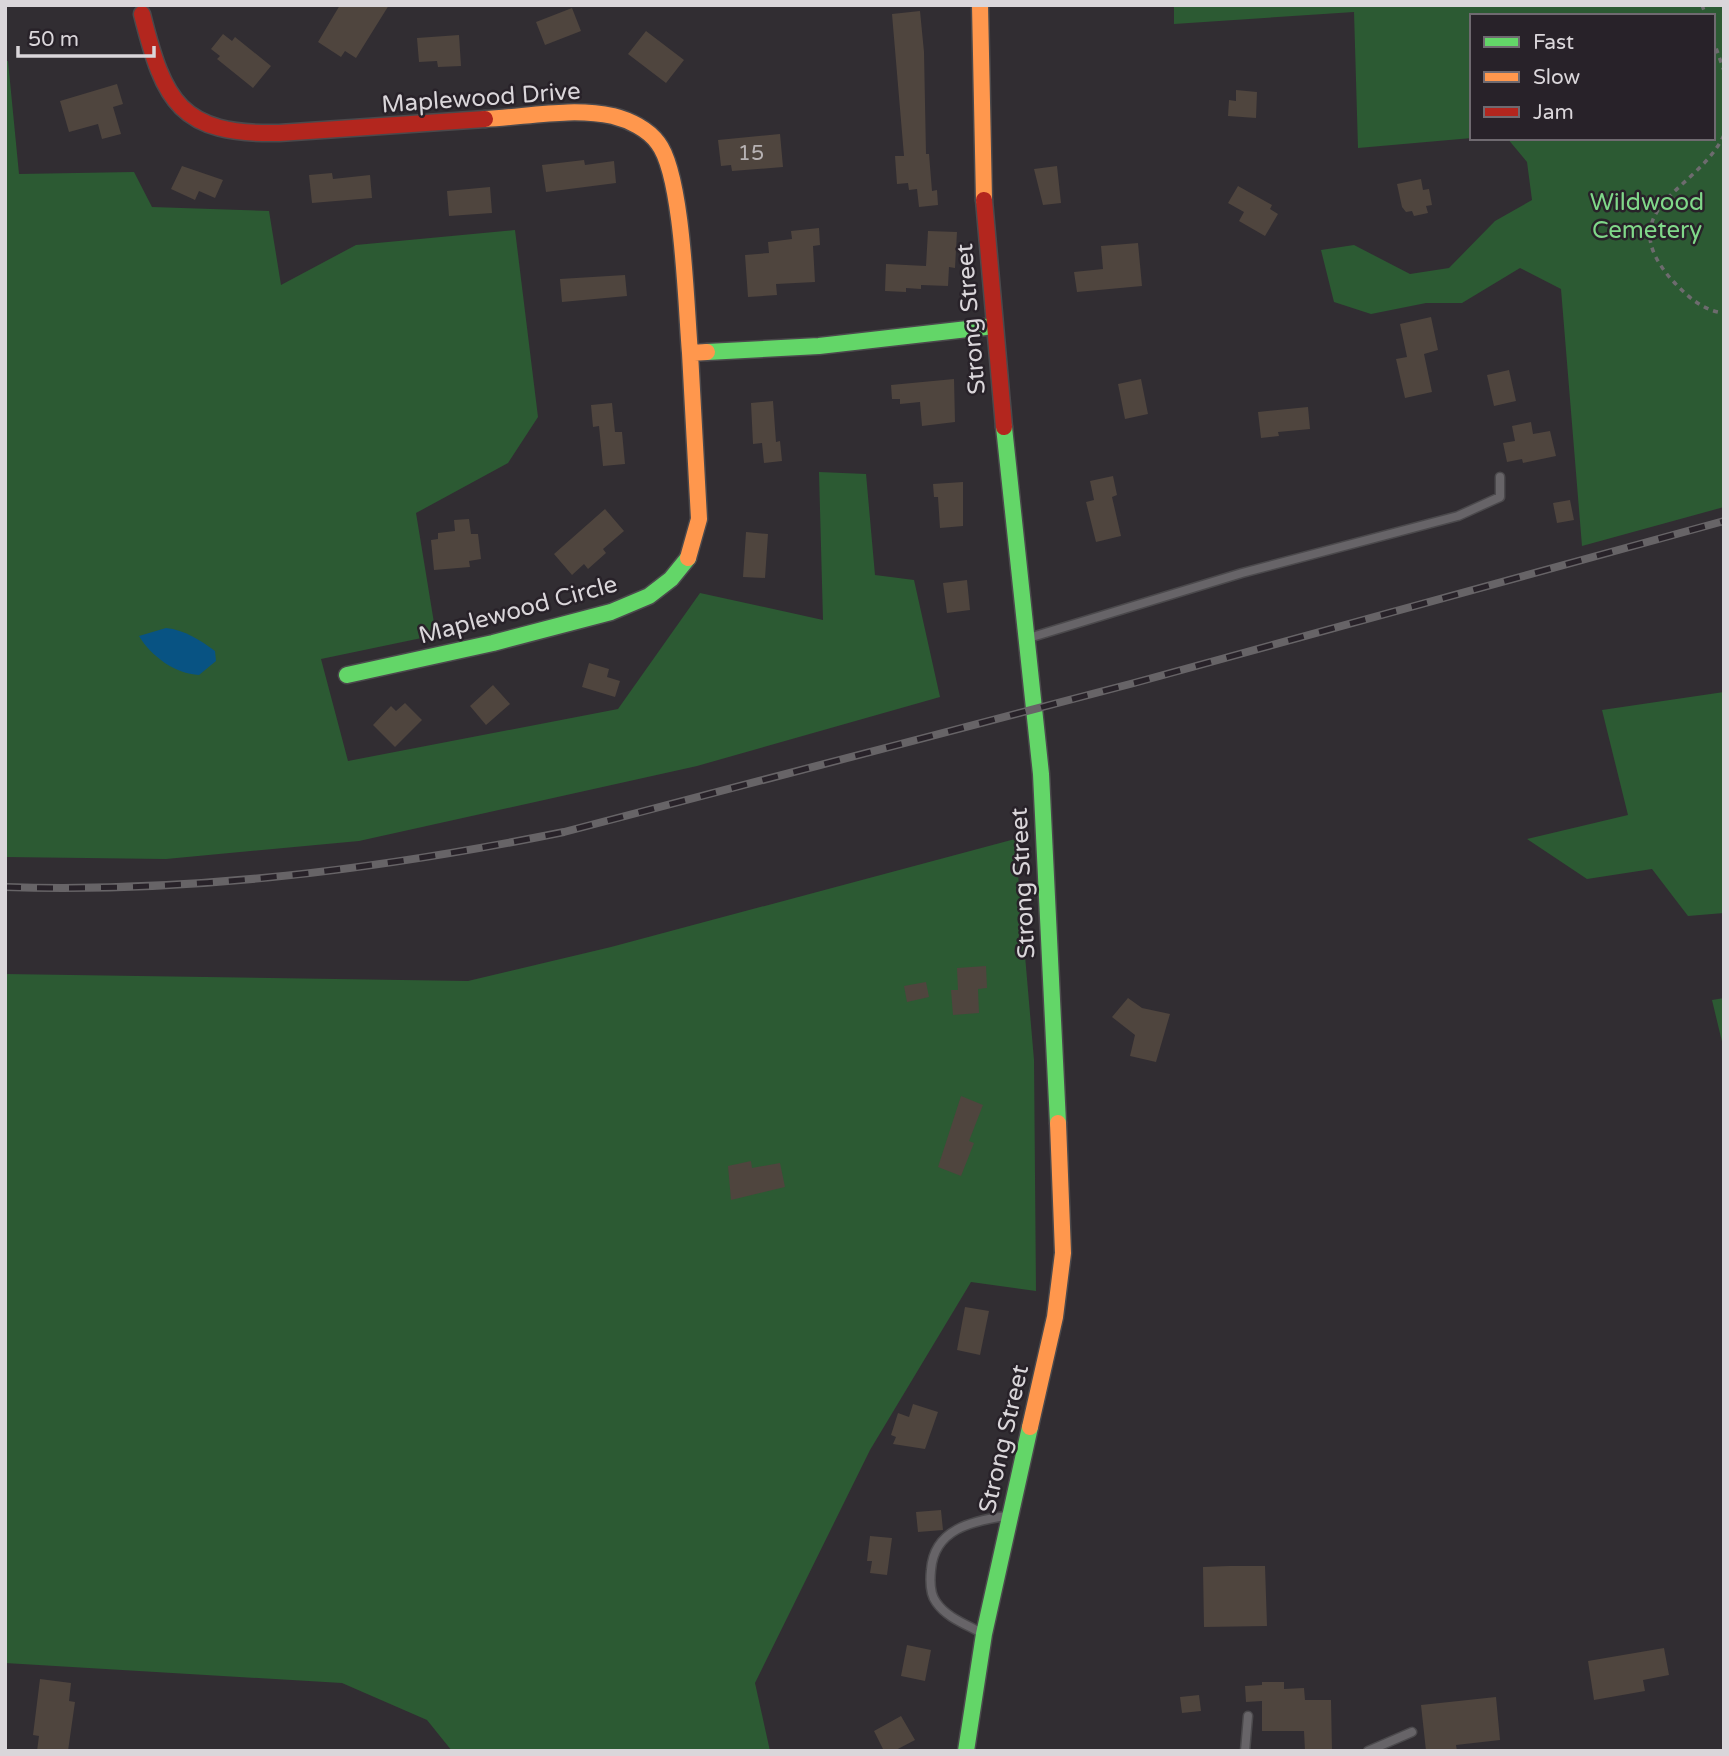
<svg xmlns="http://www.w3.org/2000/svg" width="1729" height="1756" viewBox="0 0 1729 1756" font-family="'Varela Round',sans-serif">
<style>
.green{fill:#2c5a33}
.water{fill:#085383}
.building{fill:#4f453e}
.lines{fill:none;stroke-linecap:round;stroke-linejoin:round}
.lane-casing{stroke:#4b494c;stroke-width:11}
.fast-casing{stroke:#4b494c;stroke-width:19}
.slow-casing{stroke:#4b494c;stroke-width:19}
.jam-casing{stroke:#4b494c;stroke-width:19}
.path{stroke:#6d6b6e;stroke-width:3.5;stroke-dasharray:5 5;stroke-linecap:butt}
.lane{stroke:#676468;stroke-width:8}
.fast{stroke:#63d668;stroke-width:16}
.slow{stroke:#ff974d;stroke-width:16}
.jam{stroke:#b3261e;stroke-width:16}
.rail-casing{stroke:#676467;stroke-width:8}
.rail{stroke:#282229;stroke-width:5;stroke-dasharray:16;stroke-linecap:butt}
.labels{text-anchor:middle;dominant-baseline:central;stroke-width:5;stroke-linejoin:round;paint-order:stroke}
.number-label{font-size:21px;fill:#b7b2b3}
.street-label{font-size:24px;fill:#dad6da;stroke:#282229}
.park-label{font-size:24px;fill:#80d889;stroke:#282229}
</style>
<rect width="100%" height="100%" fill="#312d32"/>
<path class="green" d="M1174,5H1724V507L1582,546L1561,289L1520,268L1462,303H1426L1371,314L1334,302L1321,250L1354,245L1410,274L1449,268L1495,221L1532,200L1527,162L1507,138H1713V16H1472V138L1358,148L1354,12L1174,24Z
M5,61H8L19,174L134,172L152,207L269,211L281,285L356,245L515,230L538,417L508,463L416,513L436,635L321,659L348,761L618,709L700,593L823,620L819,472L866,474L875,575L914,580L940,697L697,766L359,841L166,859L5,857Z
M1724,692V913L1688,916L1652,869L1587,879L1527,839L1628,815L1602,710Z
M1015,839L1034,1060L1036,1291L971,1282L870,1450L755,1683L770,1751H452L427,1720L342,1683L5,1663V974L468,981L611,947Z
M1724,998V1050L1712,1000Z"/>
<path class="water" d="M166,628C185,630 200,640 215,651L216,661L199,675C175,674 151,656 139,636Z"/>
<path class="building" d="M340,5H389L356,58L345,51L341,57L318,42Z
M572,8L581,31L545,45L536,22Z
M920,11L924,52L926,154H929L932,191L937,190L938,205L919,207L917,189L909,190L908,183L897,184L895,156H904L892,14Z
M646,31L684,60L666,83L628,54Z
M223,34L232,41L235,37L271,66L253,88L217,59L220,56L211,49Z
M459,35L461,66L438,67L437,61L419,62L417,38Z
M117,84L123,104L113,107L121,134L102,139L98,124L69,132L60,101Z
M1236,90L1257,92L1256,118L1228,116L1229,100L1236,101Z
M780,134L783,167L732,171L731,165L721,166L718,140Z
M584,160L585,165L614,161L616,183L546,192L542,165Z
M182,166L223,180L215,198L199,191L195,200L171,189Z
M1057,166L1061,203L1043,205L1034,169Z
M332,173L333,179L370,175L372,198L312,203L309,175Z
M1421,179L1423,190L1429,189L1432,205L1426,206L1428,213L1414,216L1412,211L1406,212L1402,207L1397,184Z
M1238,186L1272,205L1270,209L1278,214L1265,236L1239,221L1244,212L1228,203Z
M490,187L492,213L449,216L447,191Z
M819,228L820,245L813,246L815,282L776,284L777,295L748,297L745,255L769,253L768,242L792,239L791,231Z
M928,231L957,232L955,268L949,267L948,286L921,285V289L906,288V292L885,291L886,264L926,266Z
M1138,243L1142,286L1077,292L1074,272L1103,269L1101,246Z
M625,275L627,296L562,302L560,279Z
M1431,317L1438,350L1424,354L1432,392L1405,398L1396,359L1407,357L1400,324Z
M1509,370L1516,401L1494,406L1487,375Z
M954,379L955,422L922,426L920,402L900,404V399H892L891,385Z
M1141,379L1148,414L1125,419L1118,384Z
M773,401L776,442L780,441L782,461L764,463L762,443L753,444L751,403Z
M612,403L615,432H622L625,464L603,466L599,426L593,427L591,405Z
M1308,407L1310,429L1278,432L1279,436L1261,438L1258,412Z
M1531,422L1533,434L1550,431L1556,456L1523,463L1522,459L1507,462L1503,443L1515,441L1512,426Z
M1113,476L1117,495L1112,497L1121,536L1096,542L1086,502L1094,500L1090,481Z
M963,482V526L940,528L938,497H934L933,484Z
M1570,500L1574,520L1557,523L1553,503Z
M605,509L624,531L603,549L606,553L588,569L584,564L572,575L554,554Z
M469,519L471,534H478L481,559L469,561L470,567L434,570L431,540L438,539V533L455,531L454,520Z
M746,532L768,534L765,578L743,577Z
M967,580L970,610L947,613L943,583Z
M589,663L609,669L607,677L620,681L615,697L582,687Z
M493,685L510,704L486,725L470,706Z
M405,703L422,720L395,747L373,725L391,706L396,711Z
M986,966L987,988L978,989L979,1013L953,1015L951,990H958L957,968Z
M926,982L929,997L907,1002L904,986Z
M1128,998L1142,1008L1170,1014L1156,1062L1130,1056L1135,1035L1112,1017Z
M961,1096L983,1105L969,1141L974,1143L961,1176L938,1167Z
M751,1161L752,1168L780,1163L785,1187L731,1200L728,1166Z
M965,1307L989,1311L980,1355L957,1350Z
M913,1404L938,1412L925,1449L893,1444L896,1437L891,1435L898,1413L909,1417Z
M941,1510L943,1530L918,1532L916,1512Z
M870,1536L892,1538L887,1575L870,1573L872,1561H867Z
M1229,1566H1265L1267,1626L1204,1627L1203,1567Z
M907,1645L931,1650L925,1681L901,1676Z
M1664,1648L1669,1675L1643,1680L1645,1691L1594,1700L1588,1661Z
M40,1679L71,1683L69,1701L75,1702L68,1751H37L39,1736L33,1735Z
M1262,1682H1284V1689L1304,1688L1305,1700H1331L1332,1751H1305L1304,1731H1262V1701L1246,1702L1245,1686L1262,1685Z
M1199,1695L1201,1711L1182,1713L1180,1697Z
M1496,1697L1500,1740L1456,1745L1457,1751H1426L1421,1705Z
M901,1716L915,1740L894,1751H884L874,1731Z"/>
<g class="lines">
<g class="lane-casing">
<path id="lane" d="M1032,637L1242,573L1458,516L1500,497V477
M980,1632C965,1624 946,1617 936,1602C930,1594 930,1580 931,1570C934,1529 972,1521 1006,1516
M1245,1751L1248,1716
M1368,1751L1412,1732"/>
</g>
<g class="fast-casing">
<path id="fast" d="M707,352L819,346L994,326
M1004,427L1041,774L1058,1123
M347,675L493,643L611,612L649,596L671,579L688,558
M966,1751L984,1634L1030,1427"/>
</g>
<g class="slow-casing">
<path id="slow" d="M980,5L984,200
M485,119C527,117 571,107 613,116C629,120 648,129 658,143C683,175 686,308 690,353L707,352
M688,558L699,519L690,353
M1030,1427L1055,1317L1063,1253L1058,1123"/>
</g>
<g class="jam-casing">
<path id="jam" d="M142,14C164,102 180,135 279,133L485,119
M984,200L1004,427"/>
</g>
<path class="path" d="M1702,5L1706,16
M1713,39L1724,71
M1724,135C1698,191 1610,208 1671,279C1685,294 1702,311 1724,313"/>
<use href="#lane" class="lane"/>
<use href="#fast" class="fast"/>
<use href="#slow" class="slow"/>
<use href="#jam" class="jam"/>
<g class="rail-casing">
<path id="rail" d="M5,887C193,893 380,869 564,832L1134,683L1724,521"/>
</g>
<use href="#rail" class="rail"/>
</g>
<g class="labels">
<g class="number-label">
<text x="751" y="153">15</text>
</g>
<g class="street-label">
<text transform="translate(481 98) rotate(-4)">Maplewood Drive</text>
<text transform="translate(971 319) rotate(-95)">Strong Street</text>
<text transform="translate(518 610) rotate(-15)">Maplewood Circle</text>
<text transform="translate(1023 883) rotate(-93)">Strong Street</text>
<text transform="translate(1004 1439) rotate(-77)">Strong Street</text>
</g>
<g class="park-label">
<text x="1647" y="202">Wildwood<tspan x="1647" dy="28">Cemetery</tspan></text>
</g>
</g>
<rect width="1729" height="1756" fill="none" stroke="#dad6da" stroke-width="14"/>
<rect x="1470" y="14" width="245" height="126" fill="#282229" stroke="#6f6a70" stroke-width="2"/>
<rect x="1484" y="37" width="35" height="10" fill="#63d668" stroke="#6f6a70" stroke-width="2"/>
<text x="1533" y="49" font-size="21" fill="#dad6da">Fast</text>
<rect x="1484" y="72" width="35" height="10" fill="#ff974d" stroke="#6f6a70" stroke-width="2"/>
<text x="1533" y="84" font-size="21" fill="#dad6da">Slow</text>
<rect x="1484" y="107" width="35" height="10" fill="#b3261e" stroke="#6f6a70" stroke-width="2"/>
<text x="1533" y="119" font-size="21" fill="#dad6da">Jam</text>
<path d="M18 46v10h136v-10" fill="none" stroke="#dad6da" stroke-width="3.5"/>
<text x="28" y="46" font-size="21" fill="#dad6da" stroke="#282229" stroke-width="5" paint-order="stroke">50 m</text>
</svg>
